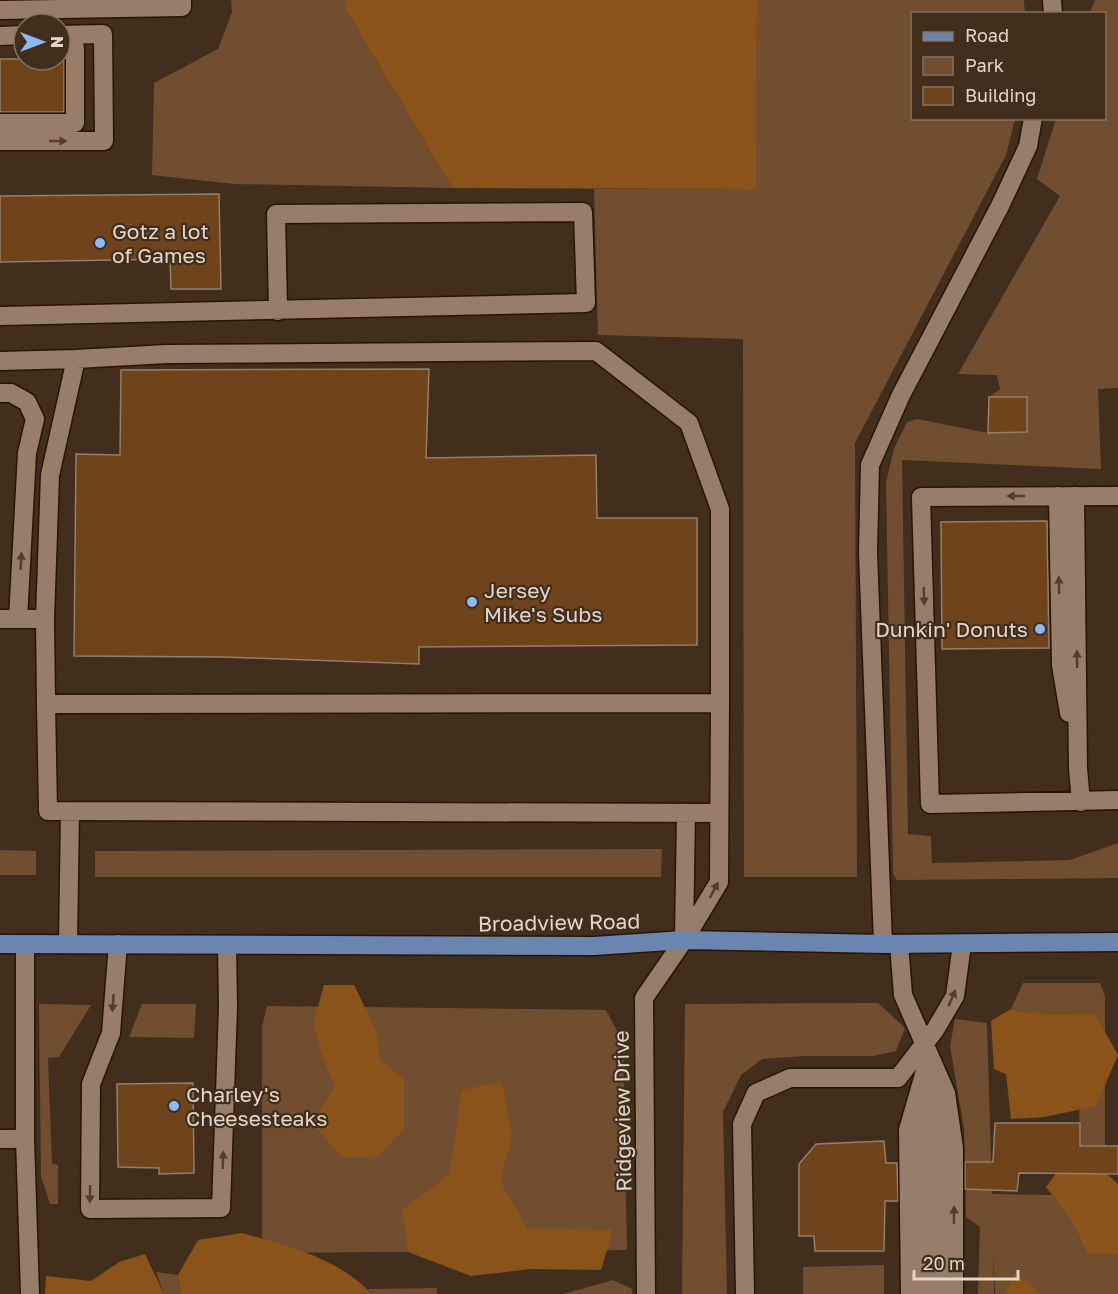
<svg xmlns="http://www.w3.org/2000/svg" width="1118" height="1294" viewBox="0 0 1118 1294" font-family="'Golos Text',sans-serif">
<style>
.green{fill:#714e2f}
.forest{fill:#8a531a}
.building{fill:#6f441a;stroke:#957e6a;stroke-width:1.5}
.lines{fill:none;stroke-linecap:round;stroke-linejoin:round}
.service-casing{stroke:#281505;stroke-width:21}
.minor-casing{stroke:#281505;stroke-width:21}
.primary-casing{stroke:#281505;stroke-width:21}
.service{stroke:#967e6b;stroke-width:18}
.minor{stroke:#967e6b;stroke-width:18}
.primary{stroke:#6a86b0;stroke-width:18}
.oneway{fill:#533e2c}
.poi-dot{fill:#88bafc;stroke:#422e1c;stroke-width:2}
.labels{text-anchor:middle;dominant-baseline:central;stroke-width:4.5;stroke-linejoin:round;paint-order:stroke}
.poi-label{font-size:21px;fill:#e3d6cb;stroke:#422e1c;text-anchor:start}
.street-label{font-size:21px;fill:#e3d6cb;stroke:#422e1c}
</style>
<rect width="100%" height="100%" fill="#422e1c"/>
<path class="green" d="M231,0H346V10L452,188L234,184L152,175L154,83L218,49L232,12Z
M757,0H1024L1025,13L912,14V118L1015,119L1006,155L855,443L857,877H744L743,339L598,335L594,189H755Z
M1095,0H1118V388L1098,389L1101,469L902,460L908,834L931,836L932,863L1070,860L1118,843V878L897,880L893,874L886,482L894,449L907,422L917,419L988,433L989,397L1000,389L997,375L958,374L1060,196L1037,179L1056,119L1104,118V14L1090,13Z
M662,849L661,877H95V851Z
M0,850L36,851V875H0Z
M1023,983H1100L1105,996V1146L1089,1153L1080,1146L1077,1014L1030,1013L1011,1009Z
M878,1003L905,1028L896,1051L873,1056H804L762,1059L741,1075L723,1112L727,1294H682L685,1004Z
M39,1004L91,1005L59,1057L48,1058L52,1164L58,1165V1204H50L41,1176Z
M142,1004H196L194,1038L129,1037Z
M267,1006L606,1010L623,1042L627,1250L262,1253V1027Z
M955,1019L987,1023L992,1194L1052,1195L1073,1223L1087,1254L1118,1255V1294H1042L1015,1273L1004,1294H995L993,1249L994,1294H978L980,1227L966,1217L964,1128L950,1046Z
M884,1265V1294H803V1267Z
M156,1272L178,1275L181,1294H164Z
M613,1280L632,1289V1294H563Z
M437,1288V1294H372L368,1289Z"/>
<path class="forest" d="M346,0H757L756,189L452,188L346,10Z
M324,985H354L376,1030L380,1061L404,1078V1129L377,1158L341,1157L312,1122L335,1087L319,1048L314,1021Z
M1011,1009L1030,1013L1095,1014L1118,1055L1096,1106L1045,1117L1011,1119L1006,1074L994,1069L991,1021Z
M502,1082L512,1136L500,1181L528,1229L613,1230L601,1270L531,1269L471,1276L408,1252L402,1210L450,1174L461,1090Z
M1065,1161L1095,1163L1118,1184V1255L1087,1254L1073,1223L1046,1187Z
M242,1233C288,1246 338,1258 372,1294H181L178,1275L198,1240Z
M145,1254L164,1294H45L46,1276L91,1281L119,1262Z
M1015,1272L1042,1294H1004Z"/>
<path class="building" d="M0,59H64V112H0Z
M219,194L221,289H171L170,259L0,262V196Z
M429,369L426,458L596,455L597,518H697V645L419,647V664L224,657L74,656L76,454L120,455L121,370Z
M989,397H1027V432L988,433Z
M1047,521L1049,648L942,649L941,522Z
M193,1083L194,1173L159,1174V1168L118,1167L117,1084Z
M995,1123H1080V1146H1118V1174L1019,1173L1017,1191L965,1189V1162H993Z
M884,1141L886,1163H897L898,1201H885L884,1251H815L814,1236H799V1164L816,1144Z"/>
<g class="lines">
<g class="service-casing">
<path id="service" d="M1052,0L1053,14
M0,10L182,7V0
M0,36L24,35
M0,123H75V48H60
M0,141H104L103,34L60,35
M0,316L586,303L583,212L276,214L278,311
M0,361L76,359L50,475L45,619H0
M0,393H11L27,402L35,419L27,453L18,619
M1058,496L1061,665L1069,713
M1075,496L1078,768L1081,802
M1118,496L921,497L930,804L1118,800
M45,619L46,704L720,703V509L689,423L596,351L167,354L76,359
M46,704L48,811L719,813
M684,937L686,813
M684,940L719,882L720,703
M68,944L70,811
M118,944L111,1033L91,1084L90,1209L221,1208L228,1007L227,945
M883,944L868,553L870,465L901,395L1000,206L1028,146L1033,118
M899,944L903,995L946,1093L954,1148V1294
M0,1139H25V944
M25,1139L30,1294
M745,1294L742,1124L756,1093L790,1078H898L935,1030L955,996L962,944
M910,1294L908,1130L929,1057
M926,1294L922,1142L937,1075
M939,1294L937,1142L943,1110"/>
</g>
<g class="minor-casing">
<path id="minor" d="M646,1294L644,998L684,940"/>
</g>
<g class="primary-casing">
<path id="primary" d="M0,944L594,946L684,940L883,944L1118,942"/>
</g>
<use href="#service" class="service"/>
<use href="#minor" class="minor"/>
<use href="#primary" class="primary"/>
</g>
<defs><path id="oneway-solid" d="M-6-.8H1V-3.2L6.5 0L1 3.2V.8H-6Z" transform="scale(1.5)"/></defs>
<g class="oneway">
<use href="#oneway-solid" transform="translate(58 141)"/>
<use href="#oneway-solid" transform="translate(1016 496) rotate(180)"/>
<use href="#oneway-solid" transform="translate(21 561) rotate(-87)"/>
<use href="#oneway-solid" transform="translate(1059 585) rotate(-91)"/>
<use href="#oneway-solid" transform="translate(924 596) rotate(88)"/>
<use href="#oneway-solid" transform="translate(1077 659) rotate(-91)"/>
<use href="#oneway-solid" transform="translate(714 890) rotate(-62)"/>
<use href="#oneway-solid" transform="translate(952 998) rotate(-67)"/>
<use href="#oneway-solid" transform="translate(113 1003) rotate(94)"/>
<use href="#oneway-solid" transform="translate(223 1160) rotate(-88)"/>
<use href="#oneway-solid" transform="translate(90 1194) rotate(91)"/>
<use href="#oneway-solid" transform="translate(954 1215) rotate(-89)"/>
</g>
<g class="poi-dot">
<circle cx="100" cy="243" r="6"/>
<circle cx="472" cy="602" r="6"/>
<circle cx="1040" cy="629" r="6"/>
<circle cx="174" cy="1106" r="6"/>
</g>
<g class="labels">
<g class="poi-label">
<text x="112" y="231">Gotz a lot<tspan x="112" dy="24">of Games</tspan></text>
<text x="484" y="590">Jersey<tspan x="484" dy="24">Mike's Subs</tspan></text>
<text x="1028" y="629" text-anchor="end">Dunkin' Donuts</text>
<text x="186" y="1094">Charley's<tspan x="186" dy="24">Cheesesteaks</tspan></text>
</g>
<g class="street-label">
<text transform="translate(559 922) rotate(-1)">Broadview Road</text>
<text transform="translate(622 1111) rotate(-91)">Ridgeview Drive</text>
</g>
</g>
<rect x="911" y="12" width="195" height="108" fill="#422e1c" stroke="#827162" stroke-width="1.5"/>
<rect x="923" y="32" width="30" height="9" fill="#6a86b0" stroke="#827162" stroke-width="1.5"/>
<text x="965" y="42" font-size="18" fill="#e3d6cb">Road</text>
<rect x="923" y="57" width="30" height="18" fill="#714e2f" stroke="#827162" stroke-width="1.5"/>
<text x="965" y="72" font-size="18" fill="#e3d6cb">Park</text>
<rect x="923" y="87" width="30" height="18" fill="#6f441a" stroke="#827162" stroke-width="1.5"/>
<text x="965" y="102" font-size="18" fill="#e3d6cb">Building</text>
<g transform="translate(42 42) rotate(90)"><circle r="28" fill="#422e1c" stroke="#827162" stroke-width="1.5"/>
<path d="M0-4.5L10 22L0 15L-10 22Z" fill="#88bafc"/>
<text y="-9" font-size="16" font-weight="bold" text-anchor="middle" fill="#e3d6cb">N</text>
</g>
<path d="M914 1270v9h104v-9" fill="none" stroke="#e3d6cb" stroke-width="3"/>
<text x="923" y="1270" font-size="18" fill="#e3d6cb" stroke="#422e1c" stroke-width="4.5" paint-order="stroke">20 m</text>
</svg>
